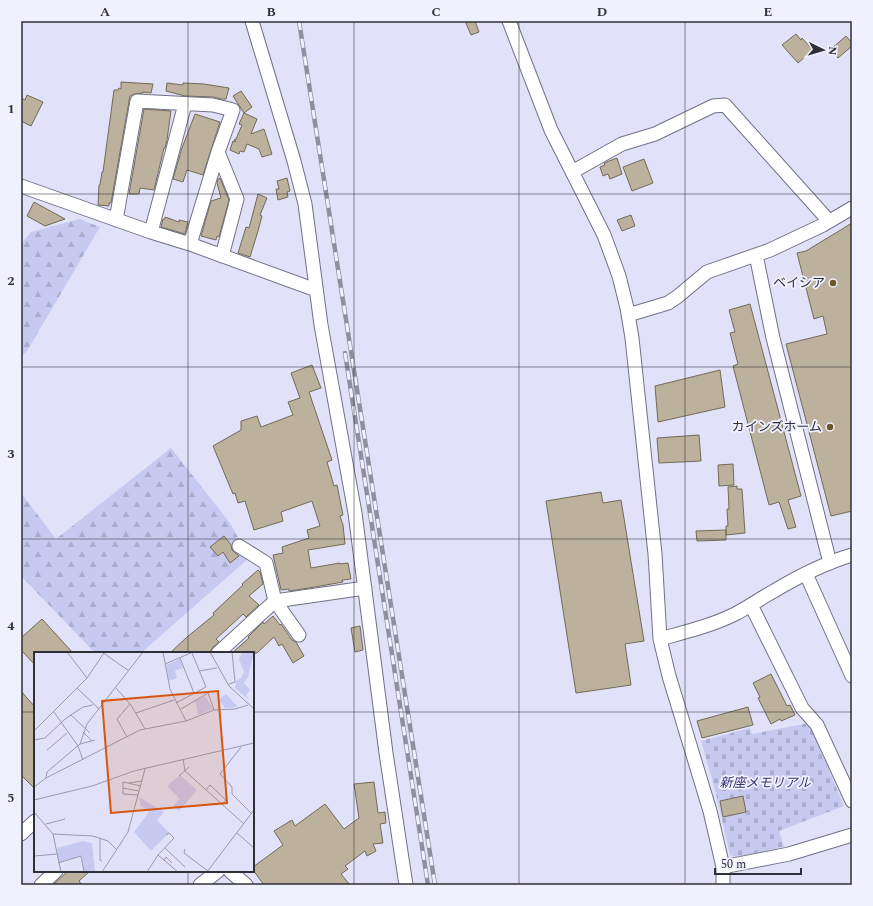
<svg xmlns="http://www.w3.org/2000/svg" width="873" height="906" viewBox="0 0 873 906" font-family="Spectral,'Noto Sans JP',serif">
<style>
.forest{fill:url(#forest-firs)}
.cemetery{fill:url(#cemetery-stones)}
.building{fill:#bbb19c;stroke:#726a56}
.lines{fill:none;stroke-linecap:round;stroke-linejoin:round}
.minor-casing{stroke:#707185;stroke-width:15}
.minor{stroke:#fff;stroke-width:13}
.rail-casing{stroke:#8f8fa0;stroke-width:4.5}
.rail{stroke:#f0f1ff;stroke-width:3;stroke-dasharray:9;stroke-linecap:butt}
.grid{fill:none;stroke:#2f2f38;stroke-width:1;stroke-opacity:0.55}
.poi-dot{fill:#6c5726;stroke:#f0f1ff;stroke-width:1.5}
.labels{text-anchor:middle;dominant-baseline:central;stroke-width:3.5;stroke-linejoin:round;paint-order:stroke}
.poi-label{font-size:13px;fill:#2f2f38;stroke:#f0f1ff;text-anchor:end}
.park-label{font-size:13px;font-style:italic;fill:#393379;stroke:#f0f1ff}
.inset-road{fill:none;stroke:#9a9aac;stroke-width:1}
.view{fill:#d65510;fill-opacity:0.15;stroke:#d65510;stroke-width:2}
.inset-edge{fill:none;stroke:#2f2f38;stroke-width:2}
.neatline{fill:none;stroke:#2f2f38;stroke-width:1.5}
.grid-label{font-size:13px;text-anchor:middle;font-weight:bold;fill:#2f2f38}
</style>
<defs>
<pattern id="forest-firs" width="22" height="20" patternUnits="userSpaceOnUse"><rect width="22" height="20" fill="#c7c9f0"/><path d="M5 1l3.5 6h-7zM16 11l3.5 6h-7z" fill="#abadcf"/></pattern>
<pattern id="cemetery-stones" width="16" height="16" patternUnits="userSpaceOnUse"><rect width="16" height="16" fill="#c7c9f0"/><path d="M2 7V4a2 2 0 0 1 4 0v3zM10 15v-3a2 2 0 0 1 4 0v3z" fill="#abadcf"/></pattern>
</defs>
<rect width="100%" height="100%" fill="#e1e2fa"/>
<path class="forest" d="M79,219L100,227L27,351L21,357V244L31,232Z
M171,448L230,523L249,558L141,653H95L21,576V493L56,539Z"/>
<path class="cemetery" d="M809,723L844,806L779,831L784,847L735,857L730,855L716,794L701,741L750,728L752,734Z"/>
<path class="building" d="M465,21H475L479,32L471,35Z
M796,34L801,40L802,38L813,50L798,63L782,45Z
M846,36L852,43V46L838,58L831,49Z
M121,82L153,84L151,93L143,92V93L134,94L130,96L111,203H109V206L98,205L99,185H100L102,172H103L114,90H118L119,88L121,89Z
M167,83L183,85V83L204,84L229,88L226,99H221L213,97L185,96L166,91Z
M241,91L252,107L244,113L233,96Z
M27,95L43,102L31,126L21,121V98L25,100Z
M144,109L171,111L167,140L165,148H164L154,190L140,188L139,194H129Z
M244,113L257,119L251,134L264,129L272,154L262,157L259,149L247,144L244,152L240,151L239,154L230,150L233,141L235,142L236,141L234,140L236,139L242,125L239,124Z
M195,114L220,122L203,175L187,170L183,182L173,179L182,148Z
M617,158L622,174L610,179L608,174L603,176L600,167L605,165L604,163Z
M644,159L653,183L632,191L623,167Z
M220,178L229,200L219,237L217,236L216,240L201,236L211,201L221,198L217,183L218,179Z
M287,178L290,191L287,192L288,197L278,200L276,189H279L277,181Z
M258,194L267,198L260,215L262,216L258,231L250,257L238,253L246,227L249,228Z
M34,202L65,219L45,226L27,216Z
M631,215L635,226L622,231L617,220Z
M165,217L179,222V220L188,222L185,234L161,227L163,219H165Z
M852,223V511L831,516L786,344L827,334L823,316L814,319L797,253L806,251Z
M750,304L801,496L788,500L796,527L788,529L779,502L769,505L733,366L738,364L730,333L735,332L729,310Z
M312,365L321,388L309,392L332,460L327,462L334,486L337,485L343,515L340,516L343,525L345,544L308,550L311,568L340,563V564L348,563L351,579L342,580L343,582L309,588L289,591V589L281,590L273,555L283,553L282,547L309,538L307,530L320,526L312,501L281,512L283,521L254,530L245,501L238,503L235,493L233,494L213,446L241,430V421L257,416L261,427L293,415L288,402L300,398L291,373Z
M720,370L725,407L658,422L655,386Z
M699,435L701,461L659,463L657,438Z
M733,464L734,485L719,486L718,465Z
M737,486V489H742L745,533L726,535V526H728L727,509H729L728,487Z
M601,492L603,503L621,500L644,641L625,644L631,685L576,693L546,501Z
M726,530V540L697,541L696,531Z
M224,536L231,545L232,550L239,556L230,563L223,552L218,556L210,547Z
M258,570L260,572L263,584L249,596L259,605L246,617L243,614L216,639L219,642L213,647L210,652L209,653H170L187,637L214,615L213,613L243,585L242,584Z
M273,616L280,625L281,624L292,640L296,642L304,656L293,663L282,644L279,646L274,637L257,653H232L249,638L248,637L263,622L264,624Z
M42,619L73,653H35V665L21,650V638Z
M360,626L363,650L355,652L351,628Z
M771,674L787,706L790,705L795,715L781,721L780,719L771,724L758,698L760,697L753,683Z
M21,691L35,707V789L21,775Z
M748,707L753,725L702,738L697,721Z
M374,782L378,813L385,812L386,823L380,824L383,843L373,844L376,851L367,856L365,851L345,866L348,869L341,874L350,885H264L253,870V867L283,845L274,831L292,820L295,826L325,804L344,829L359,818L354,784Z
M743,796L746,812L723,817L720,801Z
M68,871H90L79,881L82,885H53Z"/>
<g class="lines">
<g class="minor-casing">
<path id="minor" d="M252,21L294,161L305,204L321,325L355,513L386,753L406,885
M509,21L551,130L604,235L619,276L627,308L632,338L655,554L660,639L669,676L710,811L723,867V885
M218,152L237,199L222,256
M572,172L622,144L655,134L713,106L725,105L829,221
M21,186L151,232L190,244L316,290
M116,220L137,101L213,105L233,110L218,152L190,244
M151,232L185,104
M756,255L773,338L830,563
M628,315L668,303L677,297L707,272L770,250L823,225L852,208
M239,546L266,563L275,601L299,635
M806,574L852,676
M751,605L802,708L817,725L852,801
M660,639C685,632 711,626 735,614C749,607 761,598 774,591C799,576 825,563 852,555
M218,653L275,601L365,588
M21,834L35,821
M723,867L789,854L852,835
M230,871L246,885
M41,885L56,871
M200,885L218,871"/>
</g>
<use href="#minor" class="minor"/>
<g class="rail-casing">
<path id="rail" d="M299,21L435,885
M345,353L428,885"/>
</g>
<use href="#rail" class="rail"/>
</g>
<path class="grid" d="M188,21V653M354,21V885M519,21V885M685,21V885M21,194H852M21,367H852M21,539H852M21,712H35M253,712H852M188,871V885"/>
<g class="poi-dot">
<circle cx="833" cy="283" r="4"/>
<circle cx="830" cy="427" r="4"/>
</g>
<g class="labels">
<g class="poi-label">
<text x="825" y="283">ベイシア</text>
<text x="822" y="427">カインズホーム</text>
</g>
<g class="park-label">
<text x="765" y="783">新座メモリアル</text>
</g>
</g>
<g transform="translate(34 652)">
<rect width="220" height="220" fill="#e1e2fa"/>
<path d="M146,7L149,16L141,19L143,26L135,29L132,13Z" fill="#c7c9f0"/>
<path d="M208,0H220L214,25L210,31L216,38L212,43L215,48L201,36L202,29L207,26L210,20L205,7ZM146,123L163,138L145,159L139,154L146,147L133,134ZM105,145L130,160L123,168L135,181L117,199L100,180L115,160L107,154Z" fill="#c7c9f0"/>
<path d="M192,42L204,55L191,56L185,48ZM171,44L179,57L164,63L161,49Z" fill="#c7c9f0"/>
<path d="M49,189L58,191L61,220H50L47,204L24,211L23,196Z" fill="#c7c9f0"/>
<path class="inset-road" d="M68,0L95,19M129,0L136,37L152,69M176,0L195,34L220,57M146,6L160,41M131,12L159,0M165,19L183,16M53,26L70,1M195,32L201,30L198,0M43,36L65,57M82,36L97,53L111,77M142,51L172,35L158,1M147,57L174,41L180,58M20,60L44,94L49,108M102,61L140,48M37,63L56,81M0,79L53,26L33,0M49,80L58,89M93,85L83,67L96,52M0,88L11,86L31,67L49,55L59,53M46,92L61,88M207,95L186,122L198,135V142L218,162M13,98L33,81M149,107L151,119L210,172M145,124L155,115M12,126L13,120L46,92L53,72L109,0M95,131L108,129M0,135L12,126L106,78L152,69L180,58L201,57L214,53M89,136L105,139M172,138L176,133L192,148L188,152M104,143L89,142V130L107,134M0,148L58,134L100,119L220,91M0,160L19,182L27,220M12,172L31,167M203,181L220,196M19,182L59,184L74,189L83,198M66,187V208L68,209M131,196L151,215M151,197L150,201L174,219M124,203L140,186L135,181L132,183M0,204L23,202M130,208L132,205L138,211M24,211L47,204L50,220M68,220L94,180L111,117M113,220L124,203L144,220M173,220L220,158"/>
<path class="view" d="M184,39L193,151L77,161L68,49Z"/>
<rect width="220" height="220" class="inset-edge"/>
</g>
<rect width="873" height="906" fill="none" stroke="#f0f1ff" stroke-width="44"/>
<g transform="translate(823 50) rotate(95)" stroke="#f0f1ff" stroke-width="3" paint-order="stroke">
<path d="M0-3L7 15L0 10L-7 15Z" fill="#2f2f38"/>
<text y="-6" font-size="11" font-weight="bold" text-anchor="middle" fill="#2f2f38">N</text>
</g>
<path d="M715 868v6h86v-6" fill="none" stroke="#2f2f38" stroke-width="2"/>
<text x="721" y="868" font-size="12" fill="#2f2f38" stroke="#f0f1ff" stroke-width="3" paint-order="stroke">50 m</text>
<rect x="22" y="22" width="829" height="862" class="neatline"/>
<g class="grid-label">
<text x="105" y="16">A</text>
<text x="271" y="16">B</text>
<text x="436" y="16">C</text>
<text x="602" y="16">D</text>
<text x="768" y="16">E</text>
<text x="11" y="113">1</text>
<text x="11" y="285">2</text>
<text x="11" y="458">3</text>
<text x="11" y="630">4</text>
<text x="11" y="802">5</text>
</g>
</svg>
